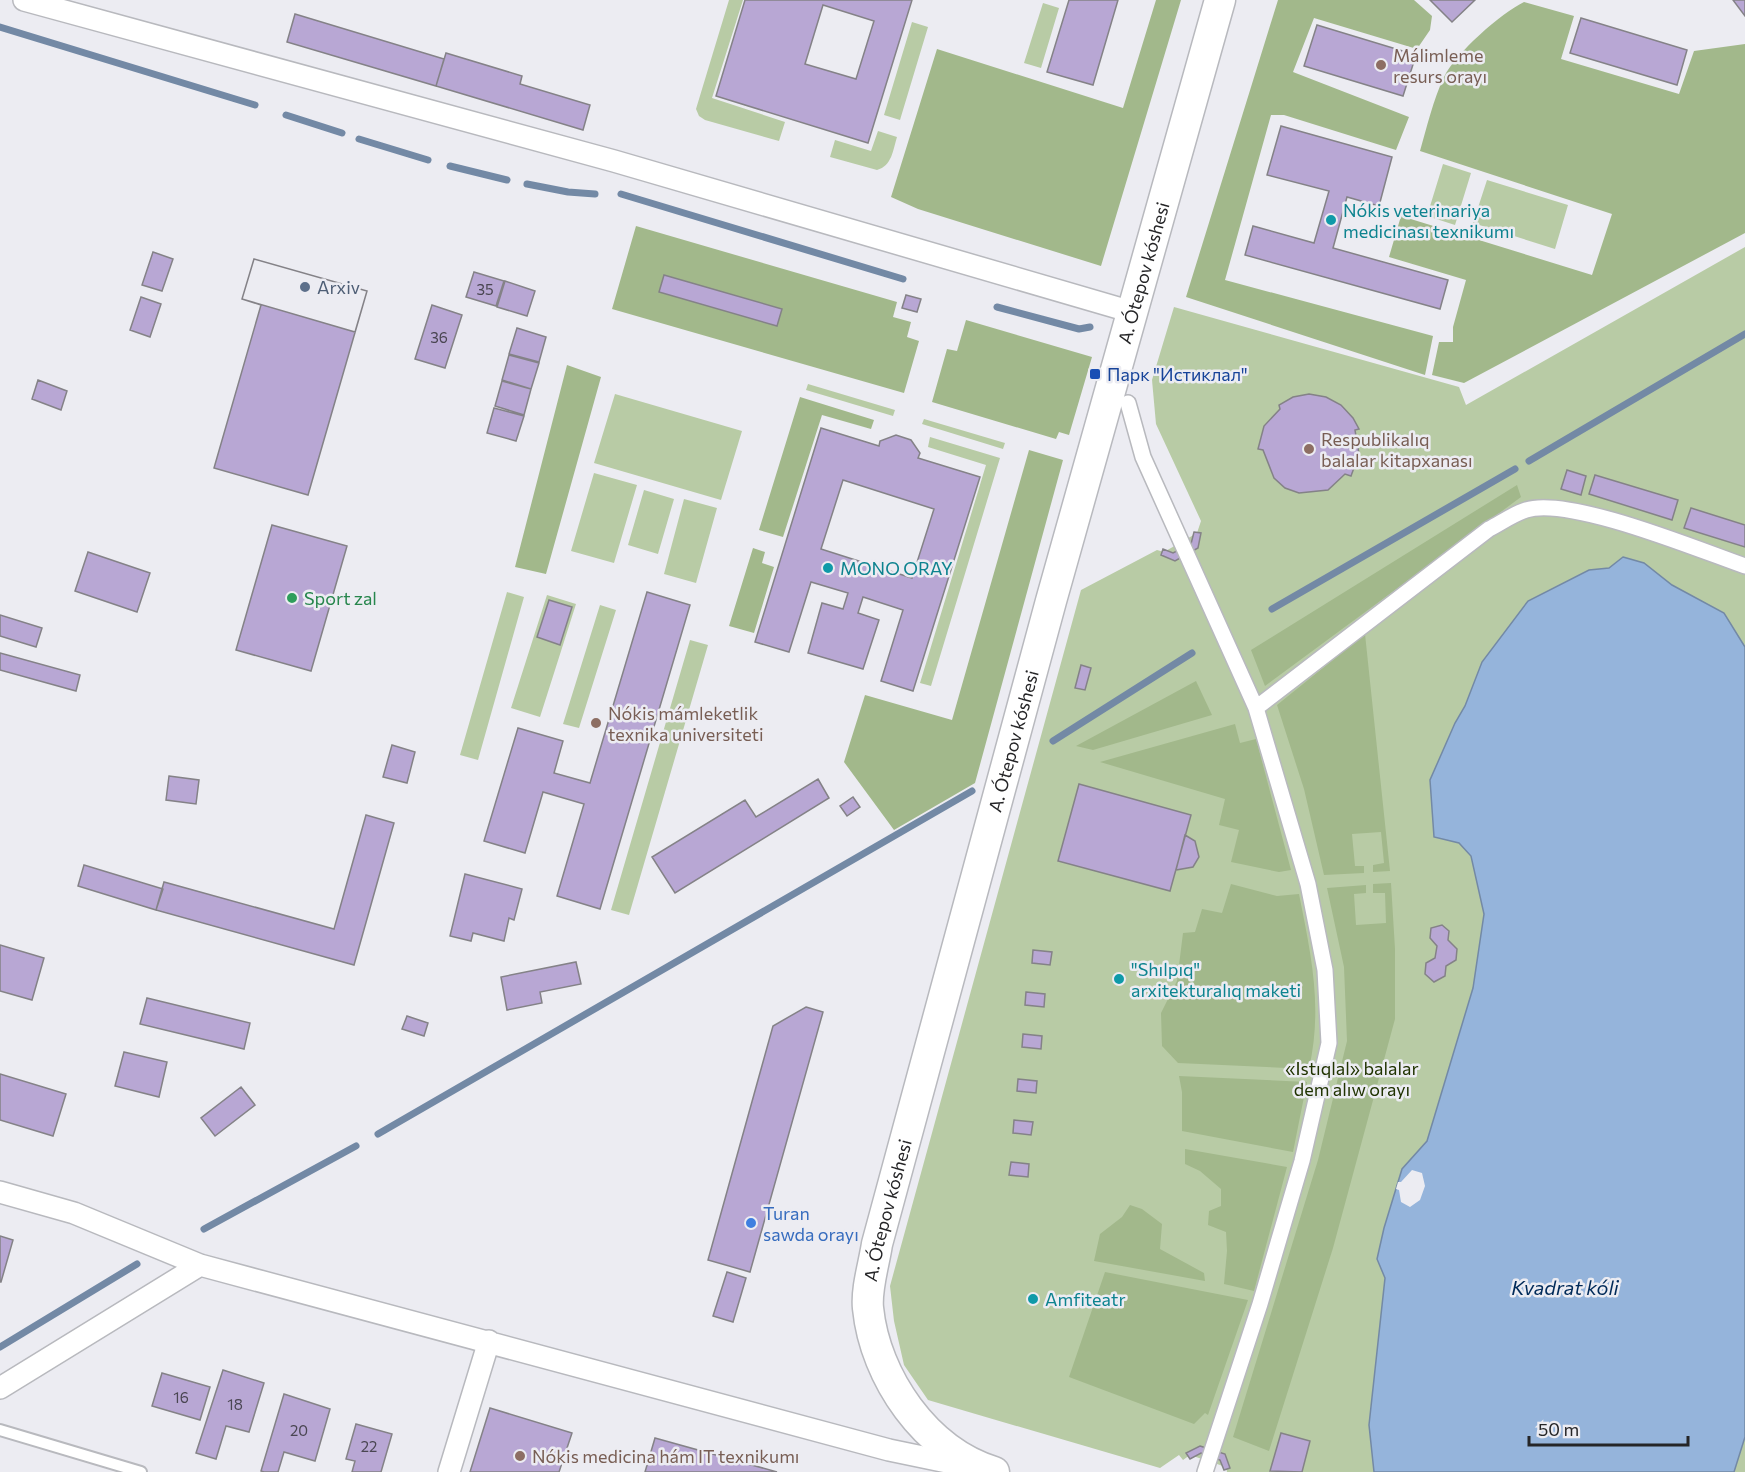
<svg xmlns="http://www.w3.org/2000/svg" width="1745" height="1472" viewBox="0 0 1745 1472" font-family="Commissioner,sans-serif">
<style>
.green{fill:#b8cba5}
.forest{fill:#a2b88b}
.water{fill:#95b4db;stroke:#7389a5;stroke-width:1.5}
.pier{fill:#ececf2}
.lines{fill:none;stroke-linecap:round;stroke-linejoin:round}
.stream{stroke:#7389a5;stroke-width:7}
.building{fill:#b8a7d4;stroke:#848287;stroke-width:1.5;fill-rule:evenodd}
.service-casing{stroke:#b8b9be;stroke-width:14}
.pedestrian-casing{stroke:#b8b9be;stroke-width:18}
.minor-casing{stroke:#b8b9be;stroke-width:24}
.secondary-casing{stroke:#b8b9be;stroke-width:33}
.service{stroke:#fff;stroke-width:10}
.pedestrian{stroke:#fff;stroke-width:15}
.minor{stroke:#fff;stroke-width:21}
.secondary{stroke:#fff;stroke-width:30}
.education-dot{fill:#8d6e63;stroke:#ececf2;stroke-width:2}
.culture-dot{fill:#0f9aa8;stroke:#ececf2;stroke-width:2}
.service-dot{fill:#5c6f8a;stroke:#ececf2;stroke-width:2}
.transit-dot{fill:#1a4fb4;stroke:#ececf2;stroke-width:2}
.leisure-dot{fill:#2e9e5b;stroke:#ececf2;stroke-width:2}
.shop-dot{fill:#3f7fe0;stroke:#ececf2;stroke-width:2}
.labels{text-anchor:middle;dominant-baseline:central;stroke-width:5;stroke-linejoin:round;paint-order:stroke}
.number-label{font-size:15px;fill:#4a4652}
.education-label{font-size:18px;fill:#785e54;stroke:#ececf2;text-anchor:start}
.culture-label{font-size:18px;fill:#0d838f;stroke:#ececf2;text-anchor:start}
.street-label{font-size:18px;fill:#252527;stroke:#ececf2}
.service-label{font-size:18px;fill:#4e5e75;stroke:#ececf2;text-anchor:start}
.transit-label{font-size:18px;fill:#164399;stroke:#ececf2;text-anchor:start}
.leisure-label{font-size:18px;fill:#27864d;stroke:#ececf2;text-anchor:start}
.park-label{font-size:18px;fill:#203301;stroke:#ececf2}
.shop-label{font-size:18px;fill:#366cbe;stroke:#ececf2;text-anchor:start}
.water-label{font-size:20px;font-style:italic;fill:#002a59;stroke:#ececf2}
</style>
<rect width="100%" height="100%" fill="#ececf2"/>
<path class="green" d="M729,0H743L712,98L785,122L779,141L705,120L699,116L696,109Z
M1043,3L1059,8L1041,68L1024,63Z
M912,22L928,27L900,120L884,115Z
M878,131L897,137C893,150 892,166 877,170L830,157L835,140L871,151Z
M1443,164L1471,173L1455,225L1427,216Z
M1487,180L1568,205L1555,249L1473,223Z
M1745,247V1472H1227L1226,1467L1190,1455L1183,1460L1179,1455L1160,1468L928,1400L904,1365L894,1321L890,1286L1081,590L1157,550L1164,552L1197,533L1201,521L1156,424L1152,380L1174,307L1459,387L1466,405Z
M808,384L895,410L893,416L806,390Z
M615,394L742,431L721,500L594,463Z
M924,419L1005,443L1003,449L922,424Z
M930,437L1000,458L931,686L920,683L986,465L928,447Z
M594,473L637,485L614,563L571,551Z
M644,490L674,499L658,554L628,545Z
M684,499L717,508L696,583L664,574Z
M507,592L524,597L478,760L460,755Z
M547,595L576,604L540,717L511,708Z
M600,605L616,610L579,728L563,724Z
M690,640L708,645L629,915L611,910Z"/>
<path class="forest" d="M1156,0H1181L1101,266L918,209L891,197L937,49L1123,108Z
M1278,0H1414L1432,16L1430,30L1417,49L1314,18L1293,72L1409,117L1396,150L1284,115H1271L1225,280L1433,336L1425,375L1186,297Z
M1524,2L1574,16L1561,59L1679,94L1694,51L1745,44V233L1464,383L1432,375L1439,342H1453V327L1466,280L1389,257L1401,216L1592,275L1612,214L1420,151C1427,127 1433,100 1444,77C1456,53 1501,13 1524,2Z
M636,226L897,302L893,317L911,322L907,337L919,341L904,393L612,309Z
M966,320L1092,357L1069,435L1059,432L1056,439L932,402L947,349L957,351Z
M567,365L601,377L546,574L515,567Z
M800,397L874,420L871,429L822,415L783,537L759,530Z
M1029,450L1063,460L975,783L894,830L844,762L865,695L952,720Z
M1517,485L1521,497L1265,686L1251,650Z
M753,548L765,552L762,563L774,567L754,633L729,626Z
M1365,634L1390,871L1373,872V865L1384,863L1381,832L1352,834L1355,866H1364V873L1324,875L1304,789L1277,705Z
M1196,681L1212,715L1093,750L1076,746Z
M1235,724L1240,743L1256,739L1291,870L1279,872L1231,862L1239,830L1219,825L1225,799L1100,762Z
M1391,883L1395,949V1019L1333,1248L1269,1451L1233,1437L1318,1160L1347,1041L1344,967L1327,888L1366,885V893L1354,894L1356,925L1386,923L1385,893H1373V884Z
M1231,884L1277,896L1299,894C1311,955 1323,1006 1309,1069L1178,1063L1162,1046L1161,1013L1177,981L1183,933L1195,932L1202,909L1222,913Z
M1179,1076L1307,1082L1293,1152L1182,1131V1092Z
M1185,1149L1287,1167L1254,1291L1224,1284L1227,1251L1226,1232L1208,1225L1209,1211L1221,1206V1189L1200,1171L1185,1164Z
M1130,1205L1142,1209L1162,1224L1160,1249L1204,1273L1205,1281L1094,1261L1100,1234L1122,1217Z
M1105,1272L1248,1300L1208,1415L1205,1413L1194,1424L1069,1377Z"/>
<path class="water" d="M1623,557L1644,563L1672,585L1724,613L1745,647V1437L1734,1472H1374L1369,1425L1385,1278L1377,1259L1384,1228L1402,1169L1427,1141L1473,988L1484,914L1471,856L1459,843L1434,837L1430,780L1455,723L1465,706L1482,662L1528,601L1589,570L1609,568Z"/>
<path class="pier" d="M1412,1170L1422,1173L1425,1186L1420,1200L1410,1207L1401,1202L1399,1190L1396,1189L1398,1182H1401Z"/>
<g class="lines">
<path class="stream" d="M0,27L255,105
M286,115L342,133
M359,139L428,160
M450,166L507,180
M527,184L568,192L595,194
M621,194L903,279
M997,307L1079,329L1090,327
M1529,461L1745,334
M1272,609L1515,469
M1053,741L1192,653
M378,1134L972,791
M204,1229L356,1146
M0,1347L137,1264"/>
</g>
<path class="building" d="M745,0H912L868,143L716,96ZM823,5L874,21L856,79L805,64Z
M1069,0H1118L1093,85L1047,72Z
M1430,0H1475L1452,22Z
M1733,0H1745V16Z
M295,14L444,59L436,86L287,42Z
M1581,18L1687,50L1677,85L1570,53Z
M1317,25L1416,55L1403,96L1304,66Z
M446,53L522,76L520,84L590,105L583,130L436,86Z
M1281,126L1392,157L1379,206L1347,197L1333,248L1448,280L1440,309L1245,255L1253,226L1314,243L1329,191L1267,175Z
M153,252L173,259L162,291L142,285Z
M254,259L367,291L308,495L214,468L261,305L242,299Z
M254,259L367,291L355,332L242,299Z
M474,272L504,281L496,306L466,297Z
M664,275L782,309L777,326L659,292Z
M505,281L535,291L527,316L497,307Z
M906,295L921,299L917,312L902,308Z
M141,297L161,304L150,337L130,330Z
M432,305L462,315L445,368L415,359Z
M517,328L546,337L539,362L509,354Z
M509,355L539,363L531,389L502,380Z
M38,380L67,391L61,410L32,399Z
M502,381L531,389L524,415L495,406Z
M1309,394L1326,397L1341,405L1353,418L1359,429L1355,430L1359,454L1351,476L1345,474L1328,490L1299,493L1285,488L1274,478L1263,450L1258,449L1264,426L1280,409L1279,405L1293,397Z
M494,408L524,416L516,441L487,433Z
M821,428L879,446L880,441L896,435L911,440L920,453L918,458L980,477L913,691L881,681L903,610L863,597L858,613L879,620L863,669L808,653L822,603L843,609L848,593L811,582L789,652L755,642ZM843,480L934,509L912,578L821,549Z
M1567,470L1586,476L1581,495L1561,489Z
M1595,475L1678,500L1672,520L1589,494Z
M1691,508L1745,525V547L1684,528Z
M272,525L347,546L311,671L236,650Z
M1194,532L1201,533L1198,548L1175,561L1161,555L1163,549L1173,553L1191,544Z
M88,552L150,573L137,612L75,591Z
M647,592L690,605L600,909L557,896L584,804L543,792L525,853L484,841L518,728L563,741L554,773L590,783Z
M549,600L572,607L560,645L537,637Z
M0,615L42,628L36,647L0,636Z
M0,653L80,675L76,691L0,670Z
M1081,665L1091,668L1085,690L1075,688Z
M392,745L415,752L407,783L383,777Z
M169,776L199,780L196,804L166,800Z
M818,779L829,798L675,893L652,857L745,800L756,817Z
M1079,784L1191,815L1170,891L1058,861Z
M853,797L860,807L847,816L840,806Z
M366,815L394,823L354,965L156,910L164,882L334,929Z
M1185,835L1195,841L1199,857L1193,867L1176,870Z
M84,865L163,889L156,910L78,886Z
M465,874L522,889L514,920L509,918L504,941L473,933L471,941L450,936Z
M1442,925L1449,931L1448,940L1457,949L1456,960L1446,966L1445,976L1434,982L1425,974L1426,963L1435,958L1437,946L1430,938L1431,928Z
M0,945L44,958L32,1000L0,991Z
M1033,950L1052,952L1050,965L1032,963Z
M576,962L581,984L540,992L542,1003L507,1010L501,977Z
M1026,992L1045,994L1044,1007L1025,1005Z
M147,998L250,1023L244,1049L140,1024Z
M806,1007L823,1012L750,1272L708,1260L773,1026Z
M407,1016L428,1023L424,1036L402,1029Z
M1023,1034L1042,1036L1041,1049L1022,1047Z
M124,1052L167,1062L159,1097L115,1086Z
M0,1074L66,1094L53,1136L0,1120Z
M1018,1079L1037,1081L1036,1093L1017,1091Z
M241,1087L255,1105L215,1136L201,1118Z
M1014,1120L1033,1122L1031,1135L1013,1133Z
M1011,1162L1029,1164L1028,1177L1009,1175Z
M0,1236L13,1240L1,1282H0Z
M727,1272L746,1278L733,1322L713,1316Z
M223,1370L264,1383L249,1432L226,1426L216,1459L196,1453Z
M162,1373L210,1387L200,1420L152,1406Z
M284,1394L330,1409L315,1461L284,1452L278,1472H264L261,1471Z
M490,1408L572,1433L559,1472H470Z
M356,1424L392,1434L381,1472H352L355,1461L346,1459Z
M1281,1433L1310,1441L1302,1472L1270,1471Z
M655,1438L777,1472H645Z
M1200,1446L1225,1454L1230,1468L1224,1470L1220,1460L1201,1453L1190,1459L1186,1453Z"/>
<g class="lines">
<g class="service-casing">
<path id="service" d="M0,1430L141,1472"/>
</g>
<g class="pedestrian-casing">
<path id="pedestrian" d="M1128,403L1143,457L1256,708L1308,884L1325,970L1329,1043L1302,1161L1260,1304L1205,1472
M1256,708L1489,529C1501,523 1513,514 1526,510C1569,496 1699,550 1745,566"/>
</g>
<g class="minor-casing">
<path id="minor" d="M24,0L614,161L1132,312
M0,1192L74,1213L200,1265L889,1450L971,1467
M0,1388L200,1265
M449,1472L489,1341"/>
</g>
<g class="secondary-casing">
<g id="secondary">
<path id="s1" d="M994,1472C926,1451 875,1378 868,1308C866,1289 874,1264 877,1244L1051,601L1220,0"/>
</g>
</g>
<use href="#service" class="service"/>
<use href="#pedestrian" class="pedestrian"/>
<use href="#minor" class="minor"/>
<use href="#secondary" class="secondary"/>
</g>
<g class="education-dot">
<circle cx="1381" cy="65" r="6"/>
<circle cx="1309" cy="449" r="6"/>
<circle cx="596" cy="723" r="6"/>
<circle cx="520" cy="1456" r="6"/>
</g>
<g class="culture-dot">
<circle cx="1331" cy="220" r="6"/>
<circle cx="828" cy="568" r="6"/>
<circle cx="1119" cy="979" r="6"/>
<circle cx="1033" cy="1299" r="6"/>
</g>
<circle class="service-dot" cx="305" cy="287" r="6"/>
<rect class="transit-dot" x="1089" y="368" width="12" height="12" rx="3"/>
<circle class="leisure-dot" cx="292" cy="598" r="6"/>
<circle class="shop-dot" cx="751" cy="1223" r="6"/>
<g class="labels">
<g class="number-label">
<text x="485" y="289">35</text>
<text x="439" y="337">36</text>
<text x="181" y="1397">16</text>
<text x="235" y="1404">18</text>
<text x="299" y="1430">20</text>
<text x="369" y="1446">22</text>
</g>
<g class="education-label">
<text x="1393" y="55">Málimleme<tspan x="1393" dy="21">resurs orayı</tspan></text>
<text x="1321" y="439">Respublikalıq<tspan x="1321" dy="21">balalar kitapxanası</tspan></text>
<text x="608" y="713">Nókis mámleketlik<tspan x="608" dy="21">texnika universiteti</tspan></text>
<text x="532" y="1456">Nókis medicina hám IT texnikumı</text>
</g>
<g class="culture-label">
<text x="1343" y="210">Nókis veterinariya<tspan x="1343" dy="21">medicinası texnikumı</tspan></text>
<text x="840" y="568">MONO ORAY</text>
<text x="1131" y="969">"Shılpıq"<tspan x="1131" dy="21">arxitekturalıq maketi</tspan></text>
<text x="1045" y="1299">Amfiteatr</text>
</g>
<g class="street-label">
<text stroke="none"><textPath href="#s1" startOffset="1290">A. Ótepov kóshesi</textPath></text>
<text stroke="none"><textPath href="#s1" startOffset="804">A. Ótepov kóshesi</textPath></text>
<text stroke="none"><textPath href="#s1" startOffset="318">A. Ótepov kóshesi</textPath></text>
</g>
<g class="service-label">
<text x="317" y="287">Arxiv</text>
</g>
<g class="transit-label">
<text x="1107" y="374">Парк "Истиклал"</text>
</g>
<g class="leisure-label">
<text x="304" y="598">Sport zal</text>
</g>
<g class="park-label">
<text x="1352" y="1068">«Istıqlal» balalar<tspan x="1352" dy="21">dem alıw orayı</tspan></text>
</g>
<g class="shop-label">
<text x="763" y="1213">Turan<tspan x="763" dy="21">sawda orayı</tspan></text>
</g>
<g class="water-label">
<text x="1565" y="1287">Kvadrat kóli</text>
</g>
</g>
<path d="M1529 1436v9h159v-9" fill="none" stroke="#252527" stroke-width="3"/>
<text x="1538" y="1436" font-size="18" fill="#252527" stroke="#ececf2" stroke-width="4.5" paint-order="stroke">50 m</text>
</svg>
